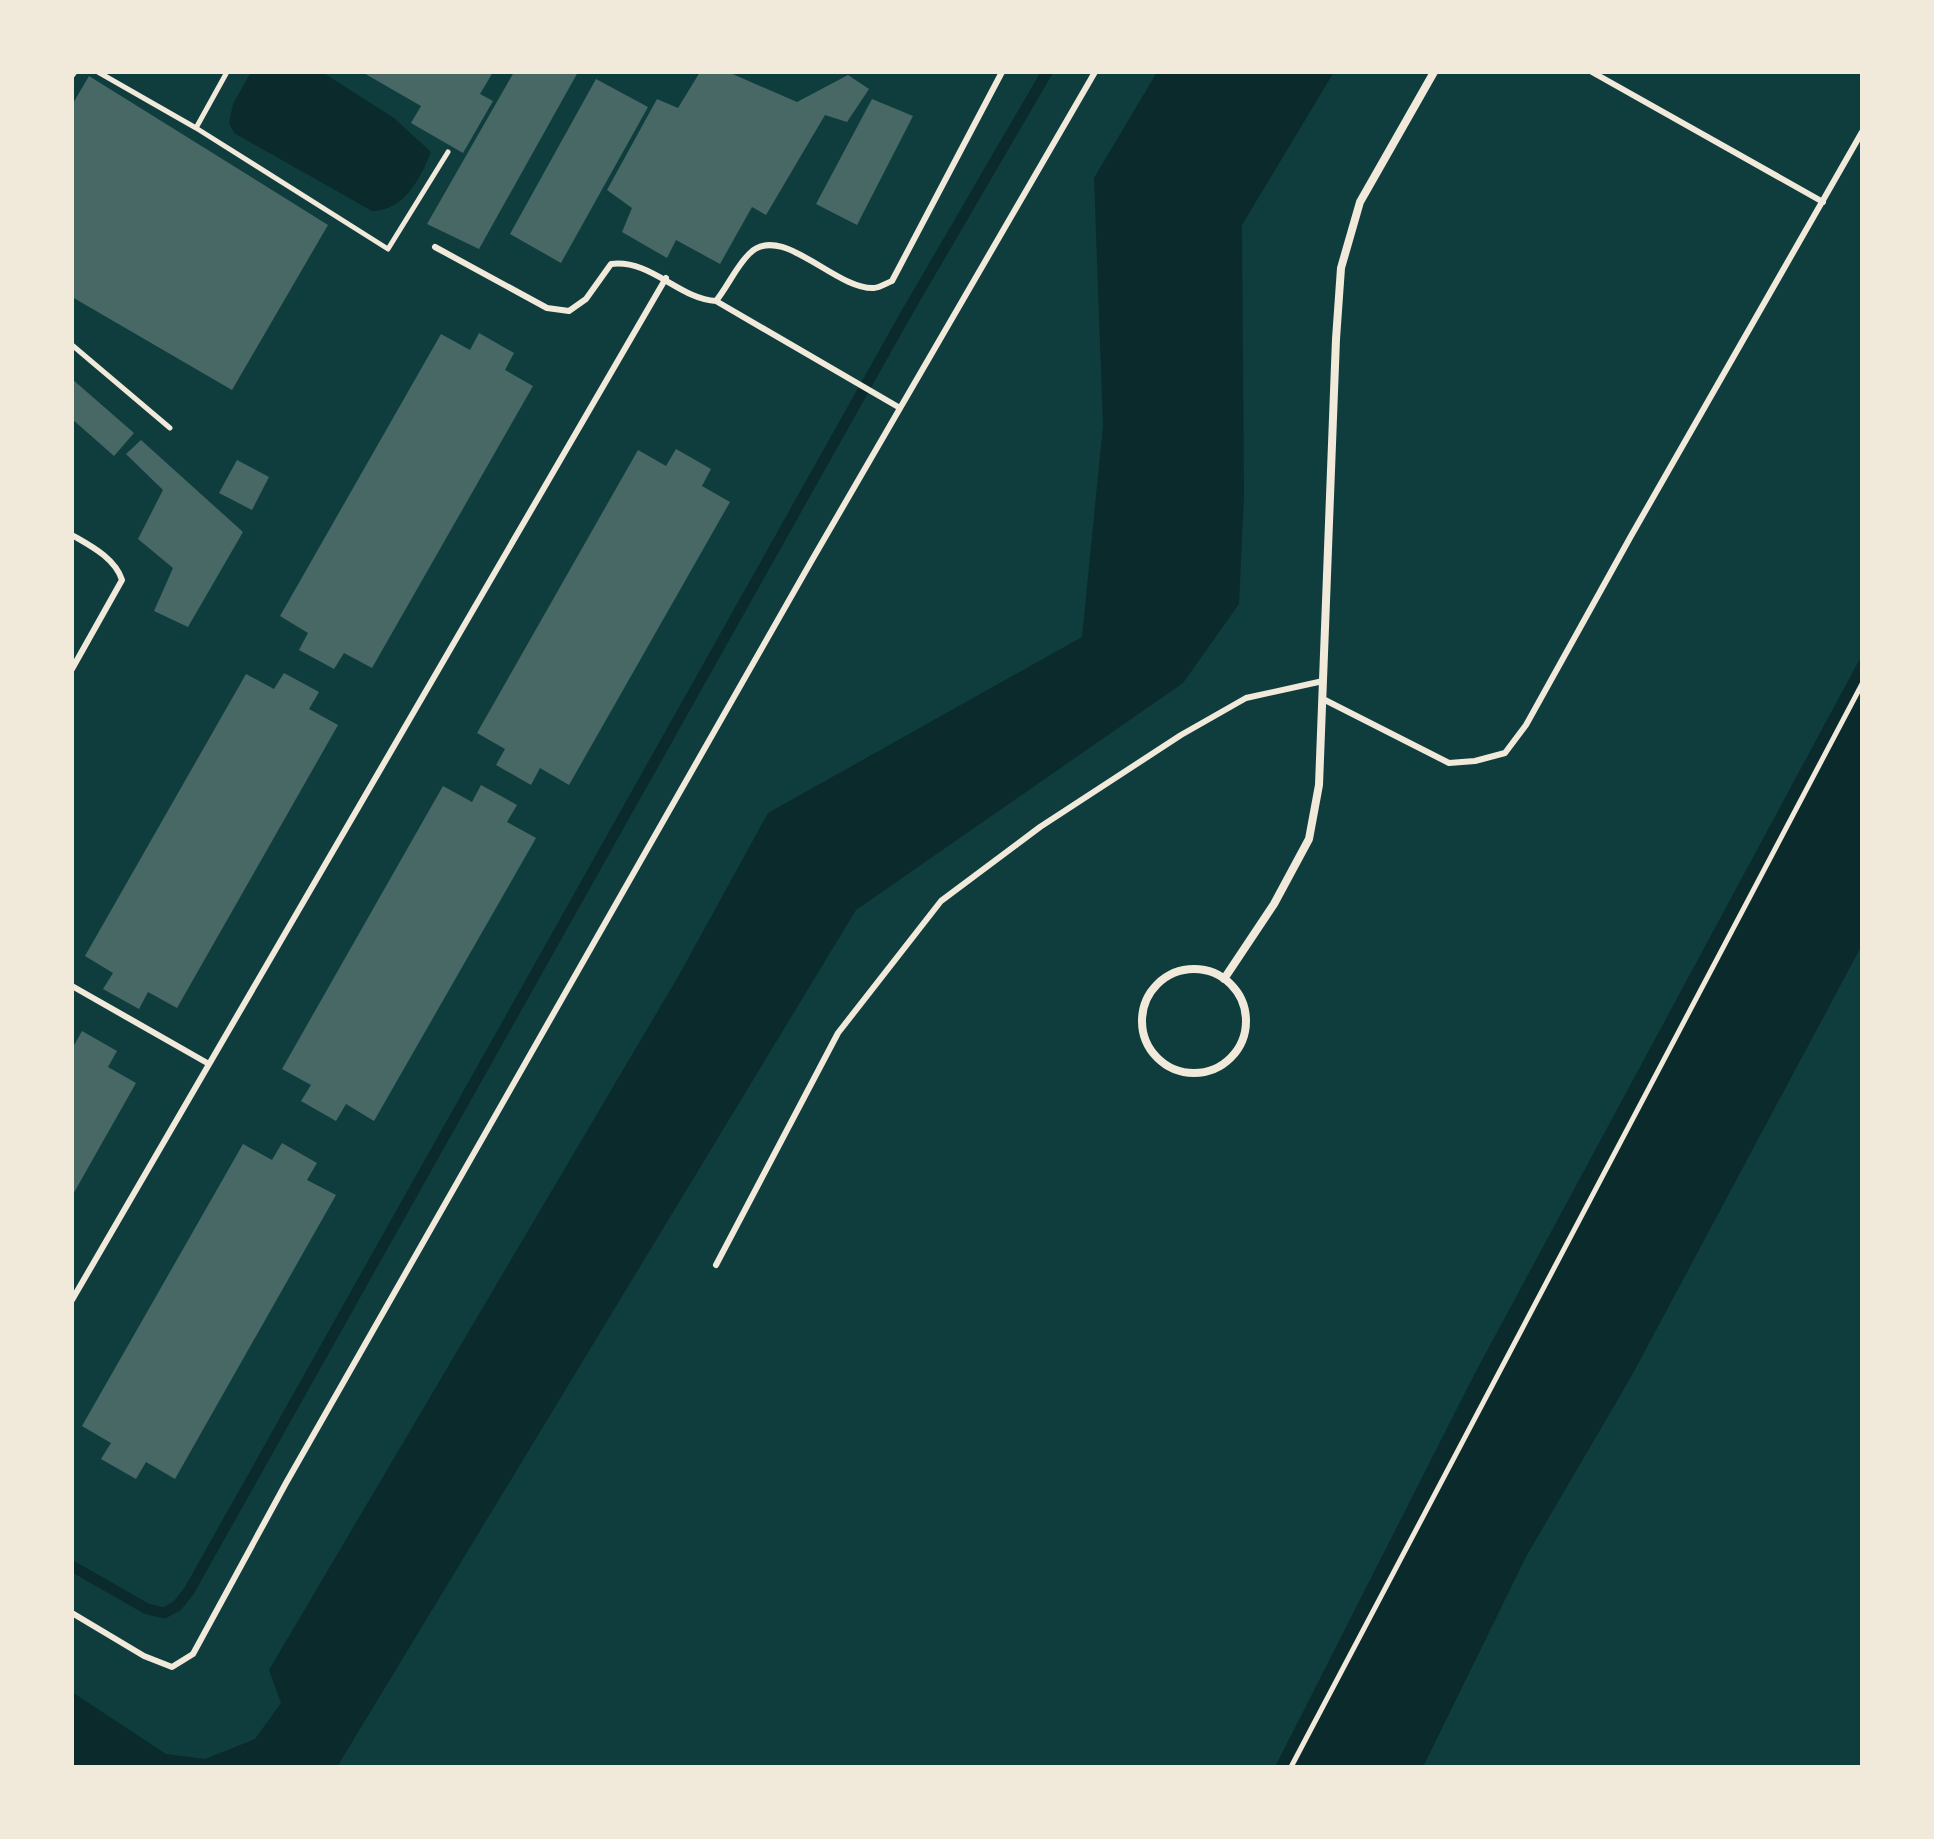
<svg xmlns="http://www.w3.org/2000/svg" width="1934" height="1839" viewBox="0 0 1934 1839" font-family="'Noto Sans',sans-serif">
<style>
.water{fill:#0a2a2b}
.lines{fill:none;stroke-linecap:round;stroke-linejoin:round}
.stream{stroke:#0a2a2b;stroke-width:11}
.building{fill:#486865}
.path{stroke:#f1e9da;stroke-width:5}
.service{stroke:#f1e9da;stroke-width:6}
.minor{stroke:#f1e9da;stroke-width:8}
</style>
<rect width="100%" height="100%" fill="#0f3d3e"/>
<path class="water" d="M251,72H322L394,118L431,152C420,179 404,211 372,211L234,133L229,123L233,104Z
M1157,72H1334L1242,225L1244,496L1239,604L1183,683L856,910L337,1767H72V1692L166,1754L205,1759L255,1739L281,1703L269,1670L679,975L768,813L1082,637L1103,426L1094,178Z
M1862,655V945L1631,1377L1527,1555L1423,1767H1275L1475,1373Z"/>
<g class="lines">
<path class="stream" d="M72,1566L147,1609L164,1613L177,1606L189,1591L906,314L1047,72"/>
</g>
<path class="building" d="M362,72H493L480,94L493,101L463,153L411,123L421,106Z
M514,72H578L479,249L427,224Z
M700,72H728L797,102L848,75L869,89L847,122L825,115L766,215L752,207L720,264L676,240L667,258L622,232L632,208L607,190L657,99L678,108Z
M89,76L328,225L232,390L72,297V105Z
M596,79L648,107L561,263L510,234Z
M872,99L913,116L857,225L816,204Z
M479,333L514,353L505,370L533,386L372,668L344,653L334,669L299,650L308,633L280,616L441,334L470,350Z
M72,379L134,433L114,456L72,419Z
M141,440L243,532L188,627L154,611L173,568L138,539L163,490L126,454Z
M676,449L711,469L702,486L730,502L569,785L540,768L531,785L496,765L505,749L477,733L638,450L666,466Z
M237,460L269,477L252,510L219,493Z
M284,673L319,692L309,709L338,725L177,1008L148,992L139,1009L103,989L113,973L85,956L246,674L274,689Z
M481,785L517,805L507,822L536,838L374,1121L346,1104L336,1121L301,1101L311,1085L282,1069L443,786L472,802Z
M82,1031L117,1051L108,1067L136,1083L72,1196V1049Z
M282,1143L317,1163L307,1180L336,1195L175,1479L146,1462L136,1479L101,1459L111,1443L82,1426L243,1144L272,1160Z"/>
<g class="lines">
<path class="path" d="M98,72L196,128L388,249L448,152
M72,76L75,72
M196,128L227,72
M72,345L170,428
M1291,1767L1862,684"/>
<path class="service" d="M1592,72L1823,202
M435,247L547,308L569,311L586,299L611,264C651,259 679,299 716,301C728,286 736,267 749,254C781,221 835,290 874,288C879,288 887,283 892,281L1002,72
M716,301L900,408
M72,535C91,546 115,558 122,580L72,669
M1323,699L1449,763L1475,761L1505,753L1526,725L1631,536L1862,132
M72,986L209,1064
M716,1265L838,1033L941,901L1040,827L1181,735L1246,698L1323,681
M72,1300L666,278
M72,1613L144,1656L172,1667L193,1654L286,1483L812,560L1095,72"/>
<path class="minor" d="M1142 1021a52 52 0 1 1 104 0a52 52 0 1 1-104 0Z
M1224,979L1274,904L1309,839L1319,785L1336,339L1341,268L1360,202L1434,72"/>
</g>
<rect width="1934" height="1839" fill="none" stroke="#f1e9da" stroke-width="148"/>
</svg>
